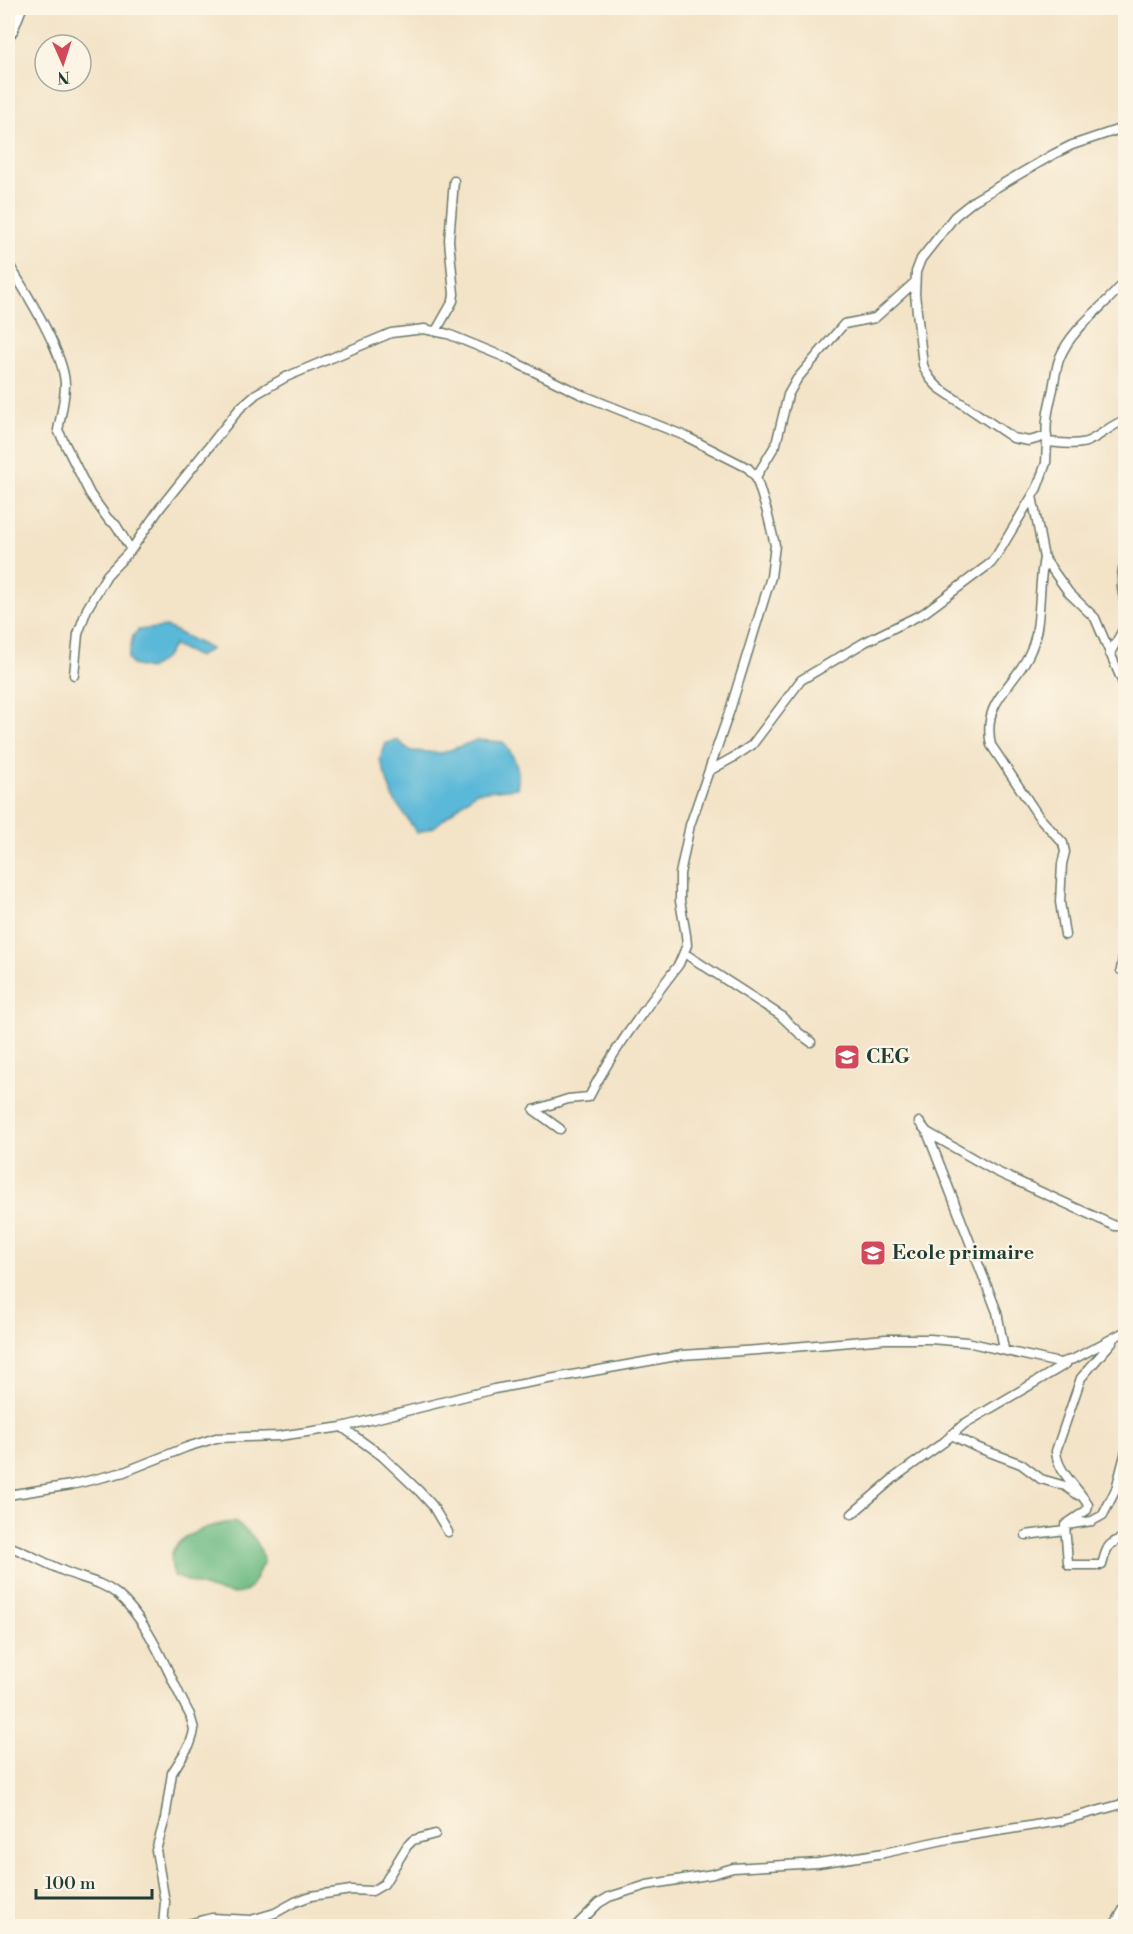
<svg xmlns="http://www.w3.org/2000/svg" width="1133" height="1934" viewBox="0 0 1133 1934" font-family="'Libre Bodoni',serif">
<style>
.forest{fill:#6fbc85;stroke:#477c5c;stroke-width:1.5}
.water{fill:#5ab8d8;stroke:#3c7a86;stroke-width:1.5}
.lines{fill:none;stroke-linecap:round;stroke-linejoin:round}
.minor-casing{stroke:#697767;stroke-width:11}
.minor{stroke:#fff;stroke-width:8}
.labels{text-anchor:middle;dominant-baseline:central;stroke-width:4.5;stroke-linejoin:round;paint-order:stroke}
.poi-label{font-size:20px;font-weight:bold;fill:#1f3d34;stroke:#fcf5e5;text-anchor:start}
</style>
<rect width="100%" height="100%" fill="#fcf5e5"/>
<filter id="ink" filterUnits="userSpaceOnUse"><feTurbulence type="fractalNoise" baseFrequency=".0167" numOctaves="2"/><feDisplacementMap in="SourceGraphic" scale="12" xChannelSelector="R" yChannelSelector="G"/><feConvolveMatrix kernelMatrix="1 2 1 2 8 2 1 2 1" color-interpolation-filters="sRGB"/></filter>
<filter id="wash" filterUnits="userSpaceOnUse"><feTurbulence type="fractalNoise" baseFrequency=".008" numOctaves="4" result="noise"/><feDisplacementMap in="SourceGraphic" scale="24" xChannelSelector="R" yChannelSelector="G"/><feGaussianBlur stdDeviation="1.35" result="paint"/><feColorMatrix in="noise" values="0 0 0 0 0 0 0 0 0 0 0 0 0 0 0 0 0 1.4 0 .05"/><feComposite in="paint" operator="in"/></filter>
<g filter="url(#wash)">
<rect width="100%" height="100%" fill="#f3e3c7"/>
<path class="forest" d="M234,1522C250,1532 263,1543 263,1564C256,1573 256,1583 246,1591C232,1601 190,1582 174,1576C172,1569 170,1560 172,1553C178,1534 216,1523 234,1522Z"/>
<path class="water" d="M167,627L211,649L198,657L174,645L165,658L149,669L132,665L128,659L133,636L138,630Z
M397,740L411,751L442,753L477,740L503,742C515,757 521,769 517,788L476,792L434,827L417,833L393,798L380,759L386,743Z"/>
</g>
<g filter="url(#ink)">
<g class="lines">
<g class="minor-casing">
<path id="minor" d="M8,38L13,31L22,8
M8,263C25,291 64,352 65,384C65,400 61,415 58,430L90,494L108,519L116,525L131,550
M436,331L453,301L454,294L449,240L454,181
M1047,436L1029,441L1013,438L939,388C932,381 926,375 923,365L915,294L916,272L921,259L955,216L975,200L1054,154L1072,145L1126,127
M1047,439C1045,421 1049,406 1053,389C1055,378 1056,367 1060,357C1073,326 1106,306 1126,280
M756,477L776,444L788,395L797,379L820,352L844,324L875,318L915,282
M1032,496L1044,558L1069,593L1095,618L1126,690
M1044,558C1038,586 1042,625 1031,650C1016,687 981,699 991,745L1039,817L1063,843L1065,852L1062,864L1060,902L1065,935
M1110,654C1114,643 1123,634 1125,623C1129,600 1115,588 1126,560
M74,675L78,634L87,609L107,575L131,550L160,508L240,408L256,394L286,377L391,333L424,329L448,334L504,357L580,394L685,436L748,468L756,477L767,512L775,545L771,577L730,710L690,825L680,874V901L686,935L687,945L679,964C647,1007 613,1049 589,1097L568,1099L534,1110
M709,771L734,757L752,745L801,680L865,642L924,613L991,563L997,555L1037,488L1046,463L1047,442C1058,443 1071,445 1082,443C1096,441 1110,424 1126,420
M684,953L780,1015L799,1033L811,1042
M1121,970L1126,939
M534,1110L560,1129
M919,1122L927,1132L997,1312L1004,1349
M927,1132L995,1171L1115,1226H1126
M1112,1342L1081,1378L1056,1451C1057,1472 1078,1487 1088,1505L1087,1510L1065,1525L1068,1563L1069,1565H1102C1107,1547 1106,1544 1126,1537
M342,1427L382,1456L419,1491L432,1505L448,1532
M951,1435L976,1447L1021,1464L1041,1479L1065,1486L1078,1495
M8,1495L71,1485L124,1472L187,1447L216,1438L279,1436L342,1427L494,1389L682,1355L758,1350L886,1339H930L967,1342L1059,1363L1074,1359L1126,1331
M852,1514L895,1477L944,1442L964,1424L1066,1364
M1066,1525L1092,1521L1103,1515L1116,1489L1126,1451
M1026,1535L1065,1530
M8,1546C28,1553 46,1564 66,1572C83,1579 102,1582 117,1594C151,1623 169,1677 190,1715L194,1729L193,1735L190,1744L172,1773L165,1819L156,1850L165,1902L163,1926
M180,1926L212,1918L251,1920L275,1913L295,1902L311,1896L351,1890L372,1891L384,1884L407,1846L413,1840L435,1834
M576,1926L599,1903L609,1897L647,1885L713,1874L733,1868L818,1863L884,1853L948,1839L1060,1821L1126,1803
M1114,1926L1126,1905"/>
</g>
<use href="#minor" class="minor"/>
</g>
</g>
<defs>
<g id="school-square" transform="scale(1.35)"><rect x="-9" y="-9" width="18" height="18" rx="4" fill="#d1495b" stroke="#fcf5e5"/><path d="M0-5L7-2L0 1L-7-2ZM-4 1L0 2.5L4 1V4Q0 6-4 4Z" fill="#fff"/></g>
</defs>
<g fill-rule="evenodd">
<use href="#school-square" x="847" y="1057"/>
<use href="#school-square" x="873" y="1253"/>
</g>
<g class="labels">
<g class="poi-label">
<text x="866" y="1057">CEG</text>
<text x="892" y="1253">Ecole primaire</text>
</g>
</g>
<rect width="1133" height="1934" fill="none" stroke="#fcf5e5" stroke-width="30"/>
<g transform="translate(63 63) rotate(177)"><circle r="28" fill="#fcf5e5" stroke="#a4ab9e" stroke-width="1.5"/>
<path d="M0-4.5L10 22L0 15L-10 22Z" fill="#d1495b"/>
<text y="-9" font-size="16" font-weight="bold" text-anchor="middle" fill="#1f3d34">N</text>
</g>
<path d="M36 1889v9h116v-9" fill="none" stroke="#1f3d34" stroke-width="3"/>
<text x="45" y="1889" font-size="18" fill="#1f3d34" stroke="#fcf5e5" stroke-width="4.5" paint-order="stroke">100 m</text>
</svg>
